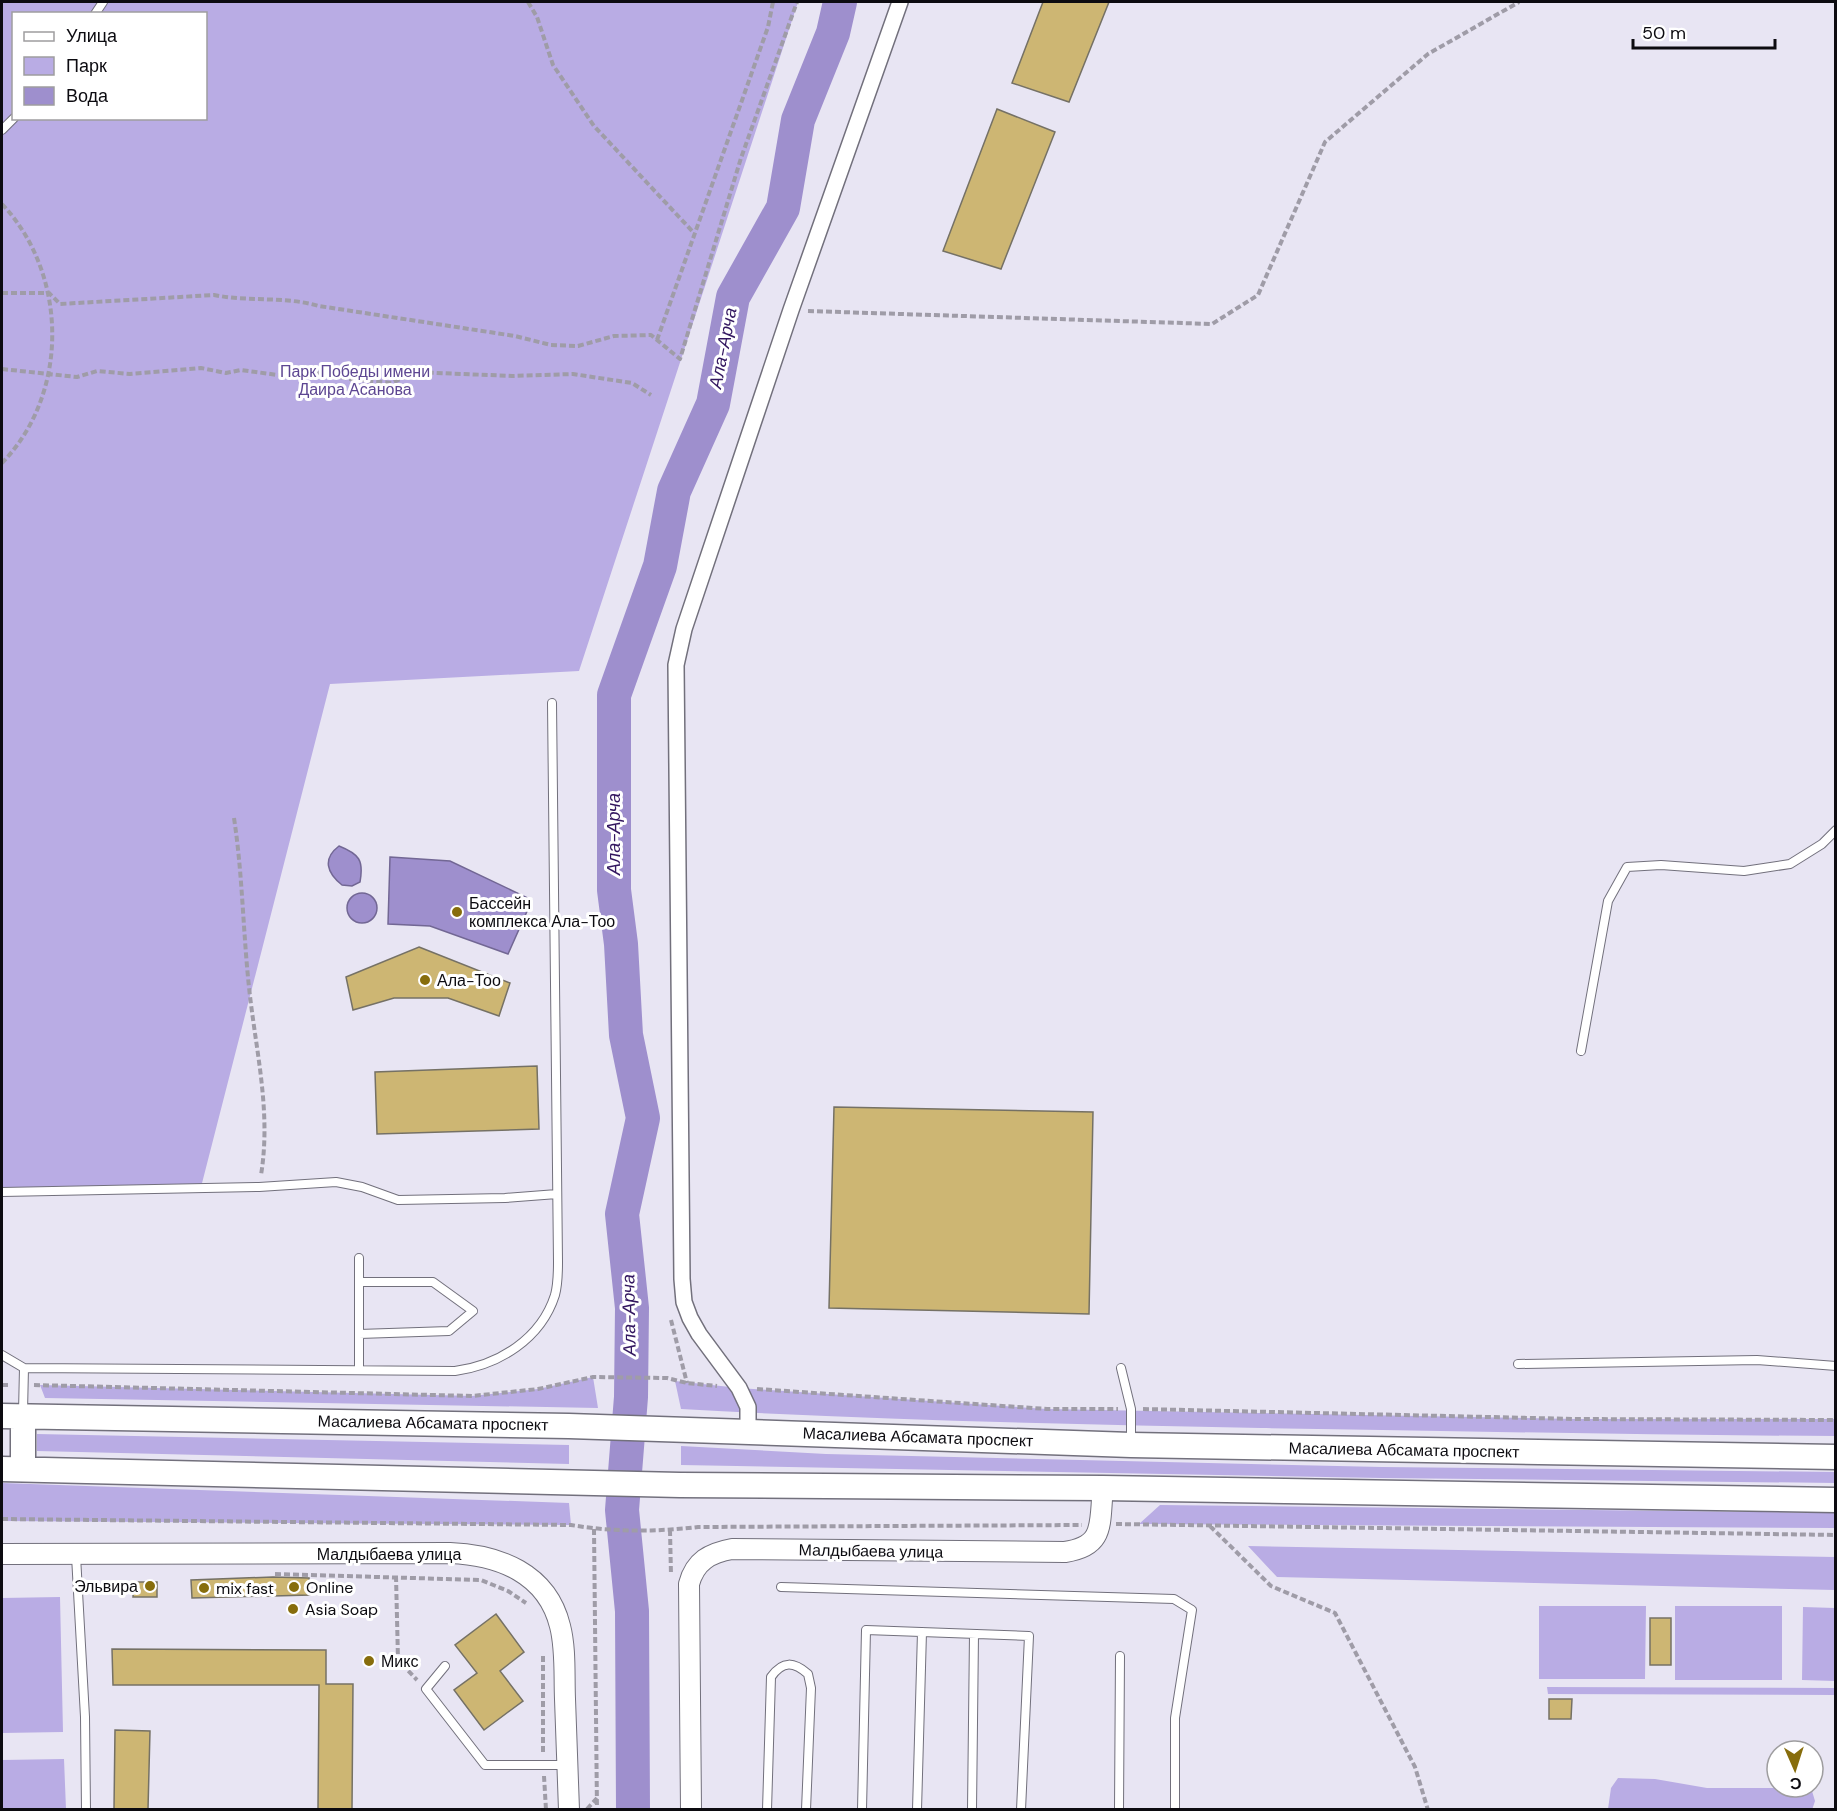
<svg xmlns="http://www.w3.org/2000/svg" width="1837" height="1811" viewBox="0 0 1837 1811" font-family="'DM Sans',sans-serif">
<style>
.green{fill:#b9ace4;fill-rule:evenodd}
.water{fill:#9e8fcd;stroke:#726794;stroke-width:1.5}
.lines{fill:none;stroke-linecap:round;stroke-linejoin:round}
.river{stroke:#9e8fcd;stroke-width:34}
.building{fill:#cdb673;stroke:#757165;stroke-width:1.5}
.service-casing{stroke:#72707c;stroke-width:10}
.minor-casing{stroke:#72707c;stroke-width:18}
.tertiary-casing{stroke:#72707c;stroke-width:22}
.primary-casing{stroke:#72707c;stroke-width:27}
.path{stroke:#9f9ca7;stroke-width:4;stroke-dasharray:6 3;stroke-linecap:butt}
.service{stroke:#fff;stroke-width:8}
.minor{stroke:#fff;stroke-width:15}
.tertiary{stroke:#fff;stroke-width:20}
.primary{stroke:#fff;stroke-width:24}
.poi-dot{fill:#876d0c;stroke:#fff;stroke-width:2}
.labels{text-anchor:middle;dominant-baseline:central;stroke-width:6;stroke-linejoin:round;paint-order:stroke}
.park-label{font-size:16px;fill:#5d4692;stroke:#fff}
.poi-label{font-size:16px;fill:#0c0b10;stroke:#fff;text-anchor:start}
.street-label{font-size:16px;fill:#0c0b10;stroke:#fff}
.water-label{font-size:18px;font-style:italic;fill:#331760;stroke:#fff}
</style>
<rect width="100%" height="100%" fill="#e8e5f3"/>
<path class="green" d="M2,2H798L579,671L330,684L200,1191L2,1188ZM14,14H206V118H14Z
M593,1377L598,1408L45,1398L40,1385L472,1396L538,1389Z
M675,1381L739,1388L1047,1409L1575,1419H1835L1836,1436C1644,1435 1453,1431 1261,1428C1068,1424 874,1420 681,1409Z
M37,1434L569,1445V1464L37,1451Z
M681,1446L826,1454L1382,1467L1835,1472L1836,1483L1382,1478L681,1465Z
M2,1483L569,1503L571,1525L2,1521Z
M1160,1505L1835,1513L1836,1528L1139,1524Z
M1248,1546L1835,1557V1590L1277,1577Z
M60,1597L63,1732L2,1733V1598Z
M1539,1606H1646L1645,1679H1539Z
M1675,1606H1782V1680H1675Z
M1803,1607L1835,1608V1681L1802,1680Z
M1547,1687L1835,1688L1836,1695L1548,1694Z
M64,1759L66,1809H2V1760Z
M1618,1778L1655,1779L1707,1788H1803L1812,1791L1815,1801L1812,1810L1608,1809L1611,1788Z"/>
<path class="water" d="M339,846C359,854 364,860 360,882L352,886L342,885C327,873 322,859 339,846Z
M390,857L450,861L532,900L508,954L430,926L388,924Z
M347 908a15 15 0 1 1 30 0a15 15 0 1 1-30 0Z"/>
<g class="lines">
<path class="river" d="M633,1810L632,1611L622,1510L631,1397L632,1308L622,1214L643,1118L626,1035L621,944L614,890V695L660,566L674,491L713,404L733,297L783,208L798,120L833,33L840,2"/>
</g>
<path class="building" d="M1043,2H1109L1069,102L1012,83Z
M997,109L1055,132L1001,269L943,251Z
M419,947L510,983L499,1016L448,998H394L353,1010L346,977Z
M537,1066L539,1129L377,1134L375,1072Z
M834,1107L1093,1112L1089,1314L829,1308Z
M273,1577L309,1578L310,1595L192,1598L191,1580Z
M134,1582H157V1597H133Z
M496,1614L524,1652L500,1671L523,1701L484,1730L454,1690L477,1673L455,1645Z
M1650,1618H1671V1665H1650Z
M112,1649L326,1650V1684H353L352,1809H318L319,1685H113Z
M1549,1699H1572L1571,1719H1549Z
M115,1730L150,1731L148,1809H114Z"/>
<g class="lines">
<g class="service-casing">
<path id="service" d="M95,14L103,2
M2,130L14,118
M1581,1051L1608,901L1627,867L1661,865L1744,871L1790,864L1822,844L1836,830
M2,1192L259,1187L336,1182L362,1187L398,1200L505,1198L557,1194
M359,1334L449,1331L473,1311L433,1282H359
M2,1355L24,1368L23,1412
M1518,1364L1757,1360L1836,1366
M24,1368L455,1371C499,1365 541,1339 555,1295C558,1284 558,1273 558,1262L552,703
M1121,1368L1131,1409V1441
M359,1370V1258
M76,1556L85,1717L86,1810
M781,1587L1174,1599L1192,1610L1175,1718V1810
M445,1666L426,1689L485,1765H566
M767,1810L771,1677C783,1660 794,1662 808,1674L811,1688L806,1810
M862,1810L866,1630L1029,1636L1021,1810
M917,1810L922,1632
M972,1810L974,1634
M1119,1810L1120,1656"/>
</g>
<g class="minor-casing">
<path id="minor" d="M748,1431V1407L739,1388L699,1334L690,1318L684,1302L682,1279L676,665L684,629L791,310L900,2"/>
</g>
<g class="tertiary-casing">
<path id="tertiary" d="M2,1554L450,1553C499,1555 547,1573 560,1626C566,1649 564,1675 565,1699C566,1736 568,1773 569,1810
M691,1810L689,1584C695,1561 710,1553 732,1549L1065,1552C1106,1546 1099,1523 1103,1488"/>
</g>
<g class="primary-casing">
<path id="primary" d="M2,1416L569,1426L1131,1445L1836,1457
M2,1469L680,1485L1103,1488L1836,1500
M23,1469V1416"/>
</g>
<path class="path" d="M528,2L537,17L553,65L594,126L694,233
M2,204C68,274 70,393 2,463
M2,293H49L60,304L214,295C249,302 285,296 319,306L515,336L551,345L578,346L614,336L651,335L680,359L741,158L797,2
M808,311L1212,324L1258,295L1325,142L1428,54L1519,2
M657,340L768,27L773,2
M2,369L77,377L97,371L130,374L201,368L226,373L241,370L285,376L320,373L350,379L392,383L415,372L512,376L573,374L632,383L651,395
M234,818C243,877 243,937 250,996C257,1056 271,1114 261,1175
M671,1320L687,1383
M2,1385H11
M34,1385L472,1396L538,1389L593,1377L667,1378L687,1383L717,1386
M757,1389L1047,1409H1118
M1143,1409L1575,1419L1836,1420
M2,1519L571,1525C612,1532 656,1532 698,1527L1082,1525
M1116,1524L1836,1535
M1210,1526L1271,1586L1335,1613L1415,1767L1428,1810
M594,1529L597,1810
M670,1530L671,1575
M275,1574L481,1580L508,1591L526,1603
M396,1576L398,1660L417,1680
M543,1656V1754
M544,1776L546,1810
M587,1809L597,1798"/>
<use href="#service" class="service"/>
<use href="#minor" class="minor"/>
<use href="#tertiary" class="tertiary"/>
<use href="#primary" class="primary"/>
</g>
<g class="poi-dot">
<circle cx="457" cy="912" r="6"/>
<circle cx="425" cy="980" r="6"/>
<circle cx="150" cy="1586" r="6"/>
<circle cx="294" cy="1587" r="6"/>
<circle cx="204" cy="1588" r="6"/>
<circle cx="293" cy="1609" r="6"/>
<circle cx="369" cy="1661" r="6"/>
</g>
<g class="labels">
<g class="park-label">
<text x="355" y="371">Парк Победы имени<tspan x="355" dy="18">Даира Асанова</tspan></text>
</g>
<g class="poi-label">
<text x="469" y="903">Бассейн<tspan x="469" dy="18">комплекса Ала-Тоо</tspan></text>
<text x="437" y="980">Ала-Тоо</text>
<text x="138" y="1586" text-anchor="end">Эльвира</text>
<text x="306" y="1587">Online</text>
<text x="216" y="1588">mix fast</text>
<text x="305" y="1609">Asia Soap</text>
<text x="381" y="1661">Микс</text>
</g>
<g class="street-label">
<text transform="translate(433 1423) rotate(1)">Масалиева Абсамата проспект</text>
<text transform="translate(918 1437) rotate(2)">Масалиева Абсамата проспект</text>
<text transform="translate(1404 1450) rotate(1)">Масалиева Абсамата проспект</text>
<text transform="translate(871 1551) rotate(1)">Малдыбаева улица</text>
<text x="389" y="1554">Малдыбаева улица</text>
</g>
<g class="water-label">
<text transform="translate(723 348) rotate(-79)">Ала-Арча</text>
<text transform="translate(614 834) rotate(-90)">Ала-Арча</text>
<text transform="translate(629 1315) rotate(-91)">Ала-Арча</text>
</g>
</g>
<rect width="1837" height="1811" fill="none" stroke="#0c0b10" stroke-width="6"/>
<rect x="12" y="12" width="195" height="108" fill="#ffffff" stroke="#9e9d9f" stroke-width="1.5"/>
<rect x="24" y="32" width="30" height="9" fill="#ffffff" stroke="#9e9d9f" stroke-width="1.5"/>
<text x="66" y="42" font-size="18" fill="#0c0b10">Улица</text>
<rect x="24" y="57" width="30" height="18" fill="#b9ace4" stroke="#9e9d9f" stroke-width="1.5"/>
<text x="66" y="72" font-size="18" fill="#0c0b10">Парк</text>
<rect x="24" y="87" width="30" height="18" fill="#9e8fcd" stroke="#9e9d9f" stroke-width="1.5"/>
<text x="66" y="102" font-size="18" fill="#0c0b10">Вода</text>
<g transform="translate(1795 1769) rotate(177)"><circle r="28" fill="#ffffff" stroke="#9e9d9f" stroke-width="1.5"/>
<path d="M0-4.5L10 22L0 15L-10 22Z" fill="#876d0c"/>
<text y="-9" font-size="16" font-weight="bold" text-anchor="middle" fill="#0c0b10">С</text>
</g>
<path d="M1633 39v9h142v-9" fill="none" stroke="#0c0b10" stroke-width="3"/>
<text x="1642" y="39" font-size="18" fill="#0c0b10" stroke="#ffffff" stroke-width="4.5" paint-order="stroke">50 m</text>
</svg>
